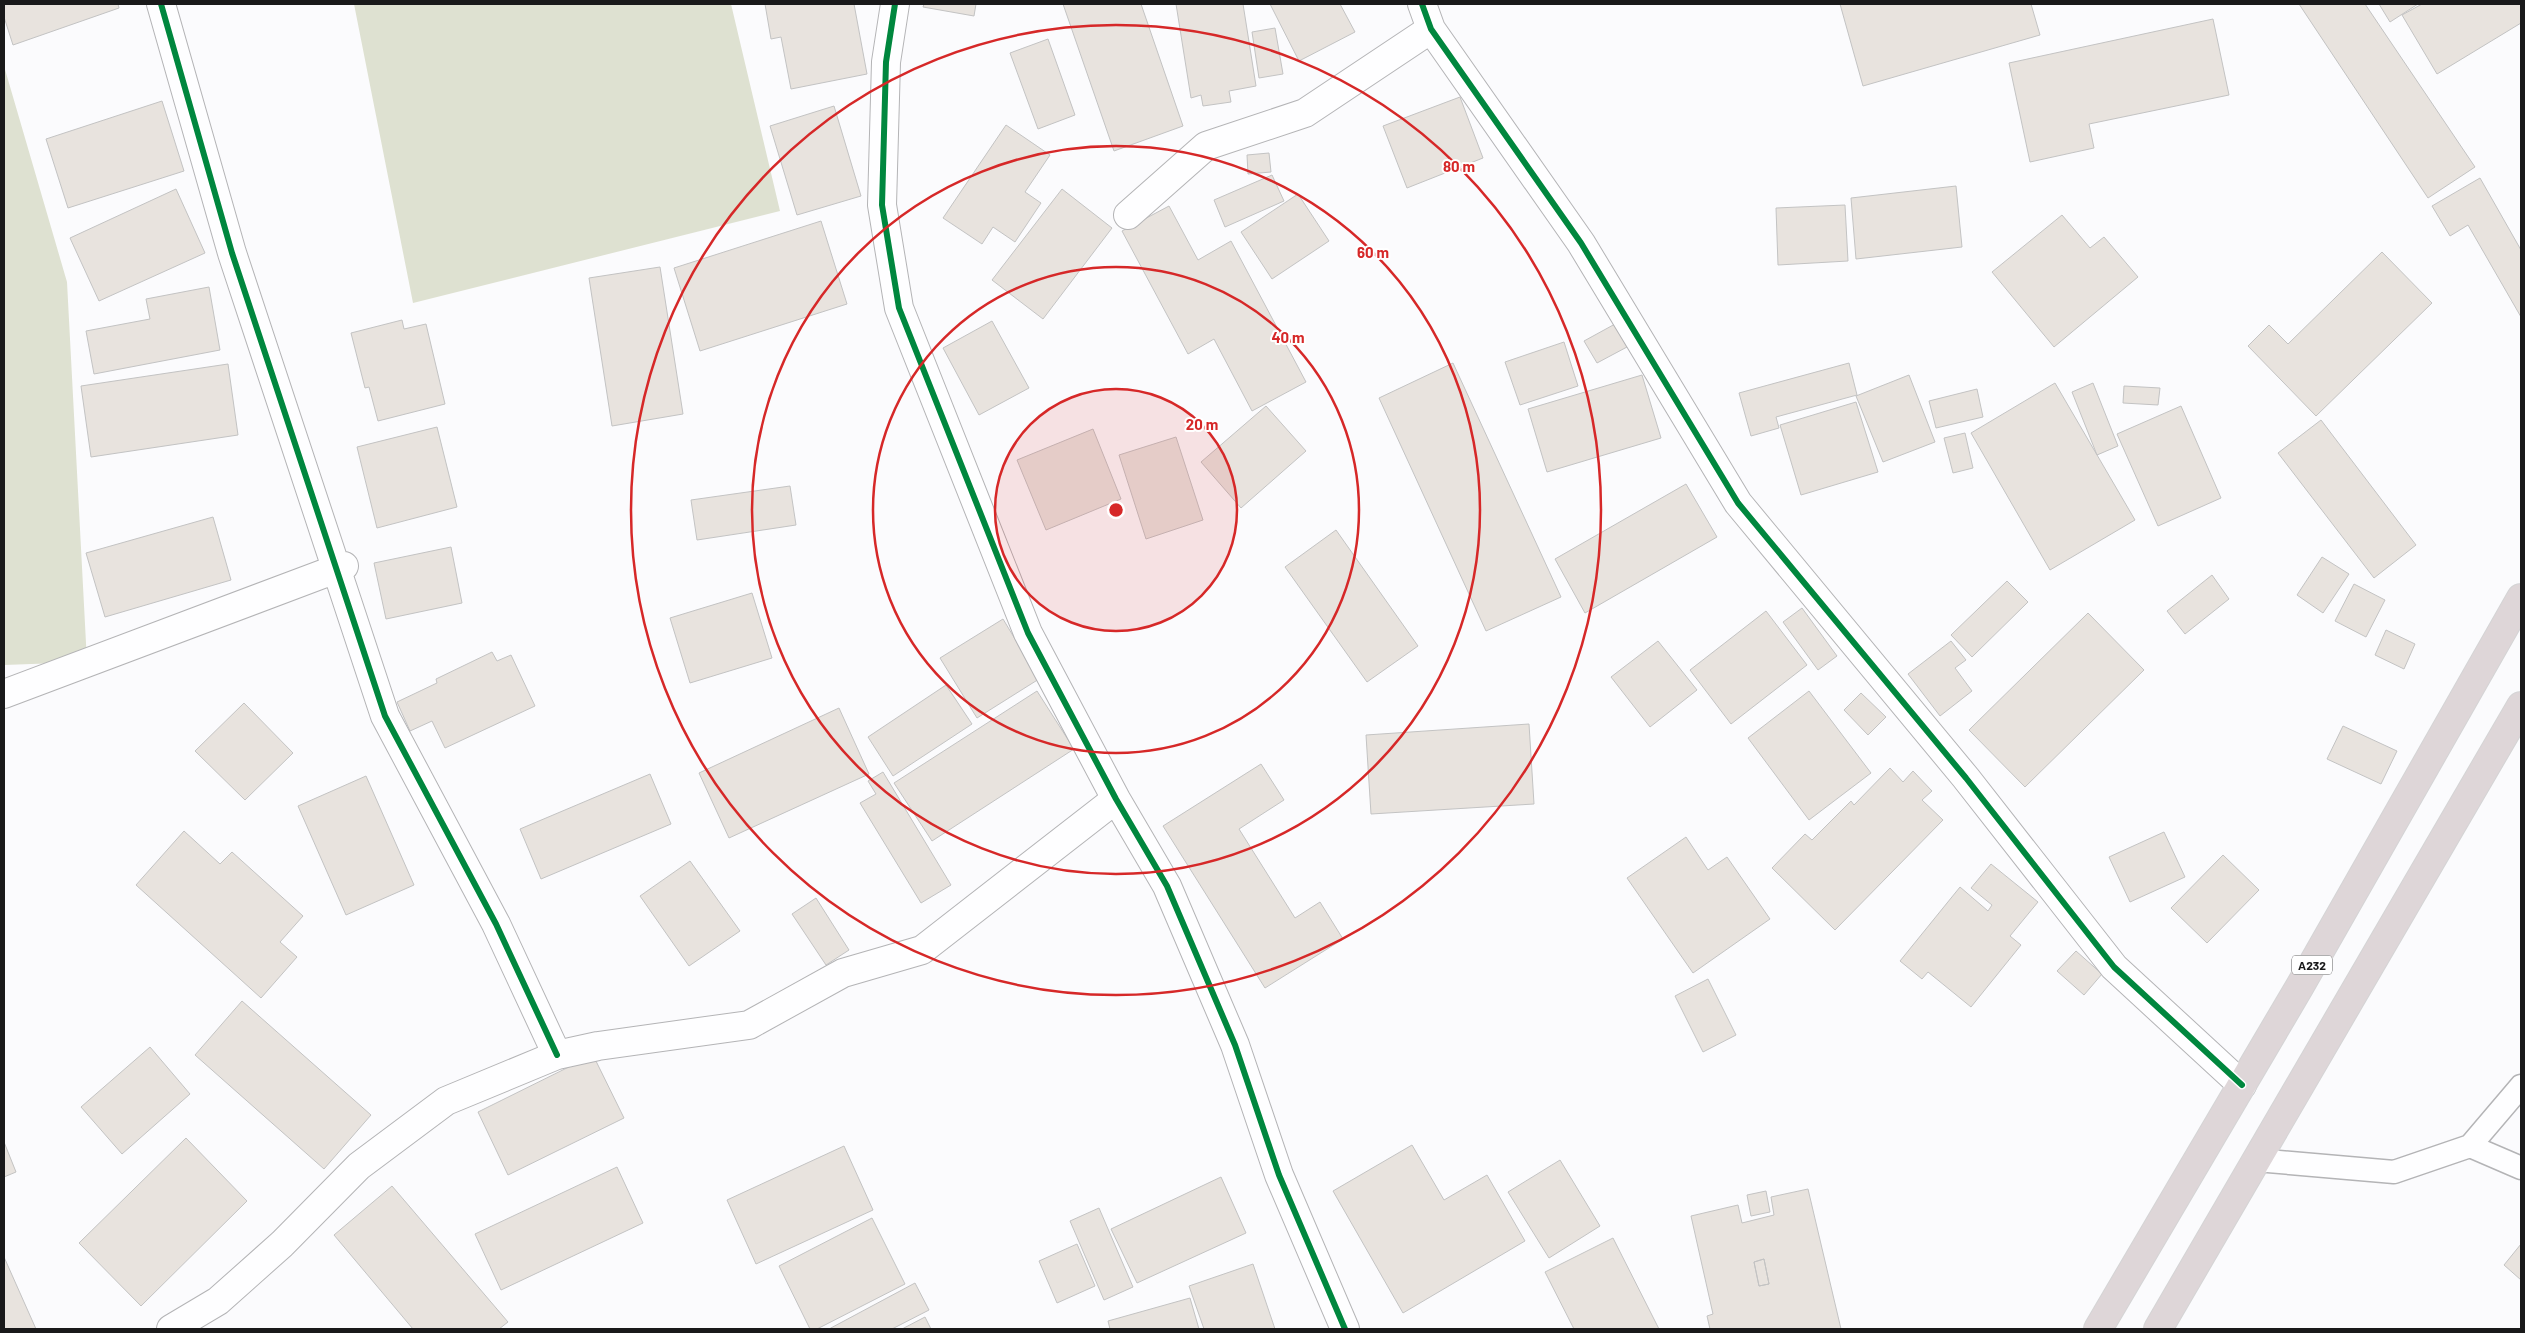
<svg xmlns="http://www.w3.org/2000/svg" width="2525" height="1333" viewBox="0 0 2525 1333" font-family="Barlow,sans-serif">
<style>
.green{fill:#dee1d1}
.building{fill:#e8e3de;stroke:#c3c3c3;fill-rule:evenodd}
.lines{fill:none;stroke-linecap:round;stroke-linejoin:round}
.lane-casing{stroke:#b4b4b6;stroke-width:25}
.street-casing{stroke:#b4b4b6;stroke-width:30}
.highway-casing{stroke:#d4d4d5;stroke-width:30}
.lane{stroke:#fefeff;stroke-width:22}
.street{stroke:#fefeff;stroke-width:28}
.highway{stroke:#ded6d8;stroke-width:28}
.cycleway-casing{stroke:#fff;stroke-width:9}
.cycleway{stroke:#00873e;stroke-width:6}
.ring{fill:none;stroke:#d62828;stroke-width:2.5}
.labels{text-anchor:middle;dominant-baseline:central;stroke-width:4;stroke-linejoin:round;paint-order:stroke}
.shield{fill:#fff;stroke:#5e5e5f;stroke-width:1}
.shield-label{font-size:12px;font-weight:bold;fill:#19191a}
.centre{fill:#d62828;stroke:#fff;stroke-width:2.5}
.ring-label{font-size:15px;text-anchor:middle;font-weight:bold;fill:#d62828;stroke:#fff;stroke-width:4;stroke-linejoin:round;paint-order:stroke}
</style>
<rect width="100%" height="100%" fill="#fbfbfd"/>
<path class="green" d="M354,4H731L780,211L413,303Z
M4,66L67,282L87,662L4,665Z"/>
<path class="building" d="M4,4H118L119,8L13,45L4,17Z
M765,4H854L867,74L791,89L781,37L771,39Z
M924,4H976L974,16L923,7Z
M1063,4H1141L1183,126L1114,151Z
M1176,4H1243L1256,86L1229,91L1231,102L1203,106L1201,95L1191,98Z
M1270,4H1340L1355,32L1299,61Z
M1840,4H2031L2040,35L1863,86Z
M2299,4H2365L2475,167L2428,198Z
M2379,4H2418L2390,22Z
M2422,4H2521V23L2437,74L2402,15Z
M2213,19L2229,95L2089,124L2094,148L2030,162L2009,63Z
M1275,28L1283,74L1259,78L1252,32Z
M1048,39L1075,115L1038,129L1010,53Z
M1460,97L1483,158L1407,188L1383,126Z
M162,101L184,171L68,208L46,139Z
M834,106L861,196L797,215L770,126Z
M1006,125L1050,155L1025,192L1041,203L1015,242L993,227L982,244L943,218Z
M1269,153L1271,172L1248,174L1247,155Z
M1272,175L1284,201L1225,227L1214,200Z
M2480,178L2521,250V317L2468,225L2450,236L2432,206Z
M1956,186L1962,247L1856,259L1851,198Z
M176,189L205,253L99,301L70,238Z
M1062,189L1112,228L1043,319L992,280Z
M1298,194L1329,241L1272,279L1241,232Z
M1845,205L1848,261L1778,265L1776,208Z
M1169,206L1198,260L1231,241L1306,382L1252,411L1214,339L1188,354L1122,231Z
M2062,215L2090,248L2104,237L2138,277L2054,347L1992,272Z
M821,221L847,304L700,351L674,268Z
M2382,252L2432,303L2316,416L2248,346L2269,325L2288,344Z
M660,267L683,414L612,426L589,278Z
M209,287L220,350L94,374L86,331L150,319L146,299Z
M402,320L404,329L426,324L445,404L378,421L369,387L365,388L351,333Z
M992,321L1029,388L979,415L943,348Z
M1615,324L1627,347L1597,363L1584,341Z
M1564,342L1578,386L1520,405L1505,362Z
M1453,363L1561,597L1486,631L1379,398Z
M1849,363L1857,395L1776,417L1779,428L1751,436L1739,393Z
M228,364L238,435L91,457L81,386Z
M1642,375L1661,438L1547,472L1528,409Z
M1909,375L1935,442L1883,462L1856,396Z
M2055,383L2135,520L2050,570L1971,433Z
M2093,383L2118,446L2097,455L2072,392Z
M2124,386L2160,388L2158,405L2123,403Z
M1977,389L1983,417L1936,428L1929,401Z
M1856,402L1878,472L1801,495L1780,425Z
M1266,406L1306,451L1241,508L1201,462Z
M2181,406L2221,498L2158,526L2117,434Z
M2321,420L2416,545L2374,578L2278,453Z
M437,427L457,507L377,528L357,447Z
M1093,429L1121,499L1046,530L1017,460Z
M1965,433L1973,468L1953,473L1944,438Z
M1176,437L1203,520L1146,539L1119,455Z
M1686,484L1717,537L1585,613L1555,559Z
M790,486L796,525L697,540L691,500Z
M213,517L231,580L105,617L86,553Z
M1336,530L1418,646L1367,682L1285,567Z
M451,547L462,603L386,619L374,563Z
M2322,557L2349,574L2323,613L2297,595Z
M2212,575L2229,599L2185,634L2167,611Z
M2007,581L2028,602L1972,657L1951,635Z
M2354,584L2385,600L2366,637L2335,621Z
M752,593L772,658L690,683L670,618Z
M1802,608L1837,656L1818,670L1783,622Z
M1766,611L1807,665L1731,724L1690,670Z
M2088,613L2144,670L2025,787L1969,730Z
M1003,619L1039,679L977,718L940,658Z
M2386,630L2415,644L2404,669L2375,655Z
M1658,641L1697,690L1650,727L1611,677Z
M1951,641L1966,660L1955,668L1972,691L1940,716L1908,674Z
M492,652L497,661L511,655L535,706L445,748L432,721L410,731L397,702L437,683L436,679Z
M946,685L972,724L893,776L868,737Z
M1037,691L1074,749L932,841L894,783Z
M1809,691L1871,773L1809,820L1748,738Z
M1861,693L1886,717L1868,735L1844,710Z
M244,703L293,753L245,800L195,751Z
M839,708L869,774L729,838L699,773Z
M1529,724L1534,804L1371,814L1366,735Z
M2343,726L2397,751L2381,784L2327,759Z
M1261,764L1284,800L1239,829L1295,918L1320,902L1343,939L1265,988L1163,826Z
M1890,768L1903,782L1913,771L1932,791L1922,800L1943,820L1835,930L1772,868L1805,834L1812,840L1851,801L1854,805Z
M883,772L951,885L921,903L860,803L876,794L868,781Z
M650,774L671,824L541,879L520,829Z
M366,776L414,885L346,915L298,806Z
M184,831L220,864L232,852L303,916L280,942L297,957L261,998L136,885Z
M2164,832L2185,877L2130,902L2109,857Z
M1686,837L1708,870L1727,857L1770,919L1693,973L1627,878Z
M2223,855L2259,890L2207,943L2171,908Z
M690,861L740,931L689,966L640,896Z
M1991,864L2038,902L2010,936L2021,945L1971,1007L1928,972L1922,979L1900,961L1960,887L1988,911L1992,905L1971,888Z
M816,898L849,950L826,965L792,914Z
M2076,951L2102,974L2084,995L2057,971Z
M1708,979L1736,1035L1703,1052L1675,996Z
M242,1001L371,1115L324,1169L195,1055Z
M150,1047L190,1094L122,1154L81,1107Z
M593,1055L624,1118L508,1175L478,1112Z
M186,1138L247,1201L141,1306L79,1243Z
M4,1142L16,1172L4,1177Z
M1412,1145L1444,1200L1487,1175L1525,1241L1403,1313L1333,1191Z
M844,1146L873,1210L756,1264L727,1200Z
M1560,1160L1600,1226L1549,1258L1508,1192Z
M617,1167L643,1223L501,1290L475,1234Z
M1221,1177L1246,1233L1137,1283L1111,1229Z
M392,1186L508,1322L499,1329H413L334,1235Z
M1808,1189L1841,1329H1710L1707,1316L1713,1314L1691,1216L1738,1205L1742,1223L1774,1215L1771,1197ZM1764,1259L1769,1284L1759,1286L1754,1262Z
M1766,1191L1770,1212L1751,1216L1747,1195Z
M1099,1208L1133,1287L1104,1300L1070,1221Z
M872,1218L905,1284L817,1329H810L779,1266Z
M1613,1238L1659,1329H1574L1545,1272Z
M1077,1244L1095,1286L1057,1303L1039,1261Z
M2521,1244V1280L2504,1265Z
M4,1257L36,1329H4Z
M1764,1259L1769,1284L1759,1286L1754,1262Z
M1253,1264L1275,1329H1204L1189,1286Z
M915,1283L929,1310L892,1329H829Z
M1190,1298L1199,1329H1110L1108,1321Z
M925,1317L931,1329H902Z"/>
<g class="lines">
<g class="lane-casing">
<path id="lane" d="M2470,1146L2521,1168
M2256,1160L2394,1172L2470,1146L2521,1086"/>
</g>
<g class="street-casing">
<path id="street" d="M161,4L232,253L385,716L496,924L557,1055
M895,4L886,62L882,205L899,308L1028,633L1116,799L1167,886L1235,1045L1279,1175L1345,1329
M1422,4L1431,29L1581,243L1738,503L1966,778L2114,967L2242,1085
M1128,215L1206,146L1305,113L1431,29
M4,694L344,566
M171,1329L218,1301L282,1244L359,1166L446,1101L557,1055L598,1046L749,1025L843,973L922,950L1116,799"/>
</g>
<g class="highway-casing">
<path id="highway" d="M2098,1329L2300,986L2521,598
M2158,1329L2521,706"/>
</g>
<use href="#lane" class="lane"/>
<use href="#street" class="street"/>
<use href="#highway" class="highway"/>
<g class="cycleway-casing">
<path id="cycleway" d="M161,4L232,253L385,716L496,924L557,1055
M895,4L886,62L882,205L899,308L1028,633L1116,799L1167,886L1235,1045L1279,1175L1345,1329
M1422,4L1431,29L1581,243L1738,503L1966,778L2114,967L2242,1085"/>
</g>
<use href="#cycleway" class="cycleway"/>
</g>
<circle cx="1116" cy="510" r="121" fill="#d62828" fill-opacity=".12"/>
<g class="ring">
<circle cx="1116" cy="510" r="121"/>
<circle cx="1116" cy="510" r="243"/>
<circle cx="1116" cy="510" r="364"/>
<circle cx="1116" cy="510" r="485"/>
</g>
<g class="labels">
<rect class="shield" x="2292" y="955.5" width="40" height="19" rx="4"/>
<g class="shield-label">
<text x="2312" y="965">A232</text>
</g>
</g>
<circle cx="1116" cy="510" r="8" class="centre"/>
<g class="ring-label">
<text x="1459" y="172">80 m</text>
<text x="1373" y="258">60 m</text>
<text x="1288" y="343">40 m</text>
<text x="1202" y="430">20 m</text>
</g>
<rect width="2525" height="1333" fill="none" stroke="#19191a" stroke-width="10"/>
</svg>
